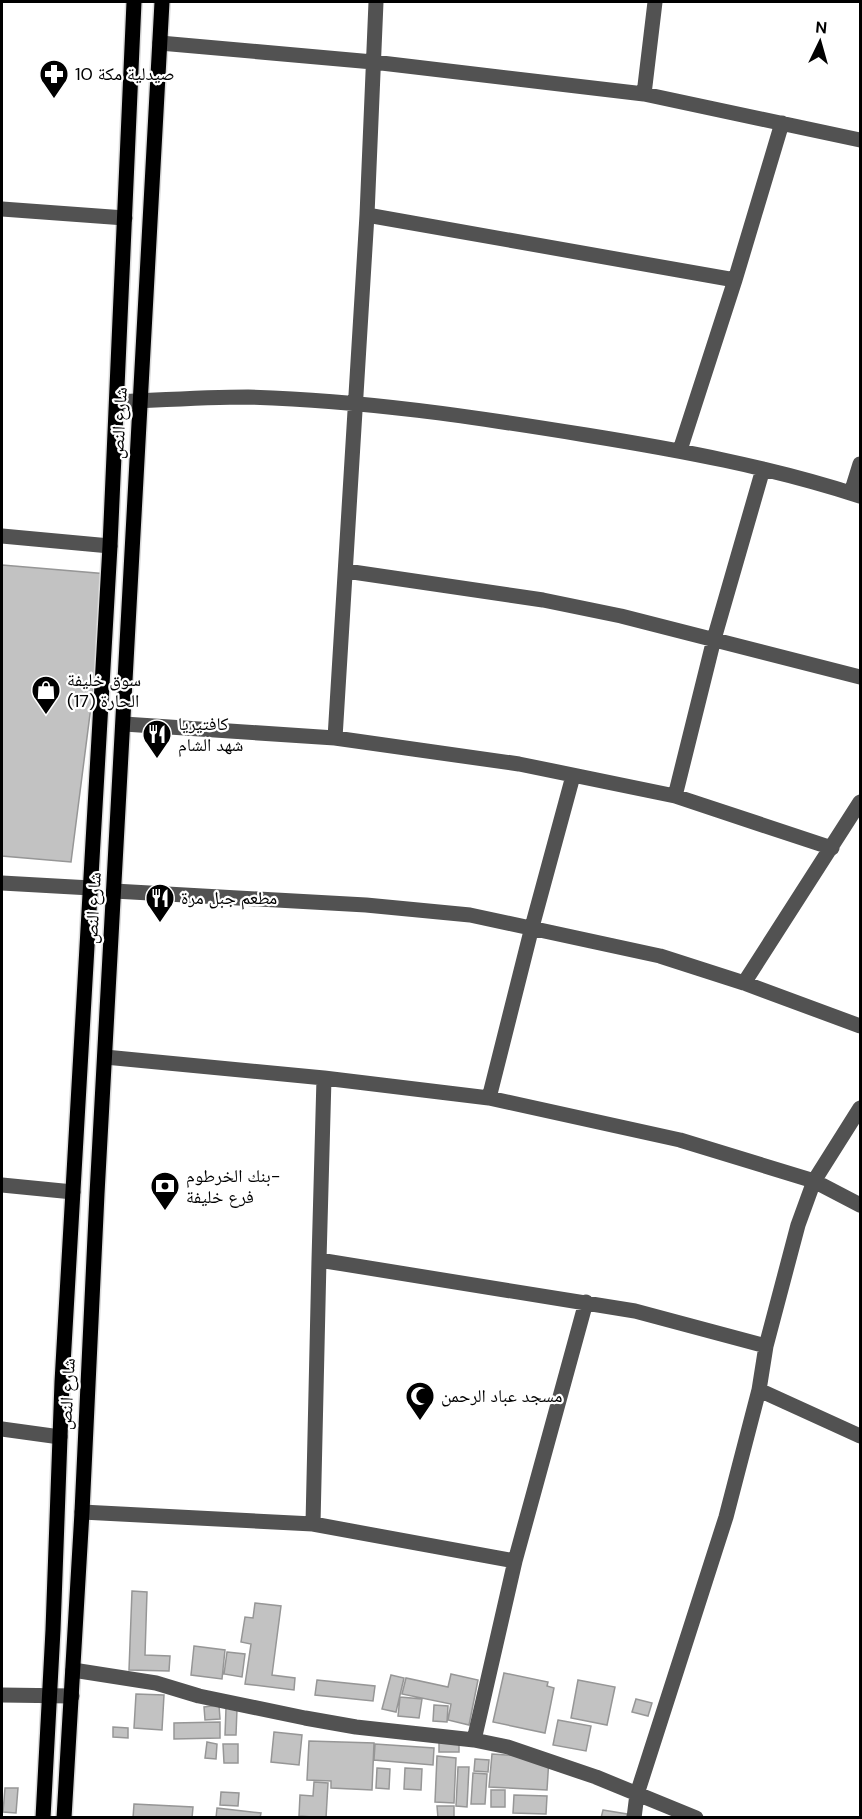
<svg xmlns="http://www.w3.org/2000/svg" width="862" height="1819" viewBox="0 0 862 1819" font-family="'DM Sans','Noto Naskh Arabic',sans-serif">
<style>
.building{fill:#c2c2c2;stroke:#969696;stroke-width:1.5}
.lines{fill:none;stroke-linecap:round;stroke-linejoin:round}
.major-casing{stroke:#dbdbdb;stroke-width:18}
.minor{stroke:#525252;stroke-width:15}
.major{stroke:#000;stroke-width:15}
.labels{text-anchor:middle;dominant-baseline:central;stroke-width:4.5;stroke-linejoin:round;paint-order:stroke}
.poi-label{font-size:18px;fill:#000;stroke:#fff;text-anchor:start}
.street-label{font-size:18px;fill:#000;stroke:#fff}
</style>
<rect width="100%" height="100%" fill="#fff"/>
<path class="building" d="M2,565L108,574L71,862L2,856Z
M132,1591L147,1592L145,1655L170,1656L169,1671L129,1670Z
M255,1603L281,1606L272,1675L295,1678L294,1690L245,1684L251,1644L241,1642L245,1617L253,1618Z
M194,1646L225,1650L222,1679L191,1675Z
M227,1652L245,1654L242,1677L224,1674Z
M504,1673L548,1682L547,1686L554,1688L545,1733L493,1722Z
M451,1674L478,1680L469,1725L448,1720L451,1704L402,1694L406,1678L448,1687Z
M391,1675L404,1678L396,1712L382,1709Z
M317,1680L375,1686L373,1701L315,1695Z
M578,1680L615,1687L607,1725L571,1718Z
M136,1694L164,1695L162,1730L134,1728Z
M400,1697L422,1699L419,1718L398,1716Z
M636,1699L652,1703L648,1716L632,1712Z
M219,1705L220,1719L205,1720L204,1707Z
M434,1705L448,1706L447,1722L433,1721Z
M226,1708L237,1709L236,1735H225Z
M558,1720L591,1726L586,1751L553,1745Z
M220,1722V1738L174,1739V1723Z
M113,1727L128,1728V1738L113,1737Z
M274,1732L302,1735L299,1765L271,1762Z
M439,1739H459V1752H439Z
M309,1741L374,1743L372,1790L331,1788V1781L307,1780Z
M207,1742L217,1744L216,1759L205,1758Z
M223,1744H238V1763H224Z
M375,1744L434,1748L433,1765L374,1760Z
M492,1754L549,1758L547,1790L489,1787Z
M437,1756L456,1758L454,1803L435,1802Z
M475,1759L489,1760L488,1772L474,1771Z
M458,1767H469L467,1807L456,1806Z
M377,1768L390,1769L389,1789L376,1788Z
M405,1768L422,1769L421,1790L404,1789Z
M473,1773L487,1774L485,1804H471Z
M314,1782L328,1783L326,1818L299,1816L300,1795L313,1796Z
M5,1788H18L16,1813L3,1812Z
M491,1790H505V1807H491Z
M221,1792L239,1793L238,1806L220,1805Z
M514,1795L547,1796L546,1814L513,1813Z
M134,1804L193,1807L192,1818H133Z
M437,1806H454V1818H438Z
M217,1808L261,1813L260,1818H216Z
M603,1810L627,1814V1818H601Z"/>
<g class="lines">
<g class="major-casing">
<path id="major" d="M43,1818L53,1630L62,1382L110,546L134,2
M64,1818L82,1512L97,1194L162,2"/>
</g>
<path class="minor" d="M160,43L373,62L644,94L860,140
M644,94L655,2
M2,209L125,218
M367,215L735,280
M117,402C161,400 205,397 248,397C362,400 475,417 586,435C679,450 771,467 860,496
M680,450L735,280L782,123
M851,493L860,464
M2,536L110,546
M346,571L543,600L621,616L860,677
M124,724L335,738L519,764L675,796L832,848
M335,738L367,215L376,2
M675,796L714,639L763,469
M2,883L91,888
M114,891L366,905L470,915L660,956L744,983L860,1026
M744,983L860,802
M105,1057L324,1078L489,1098L680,1140L814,1181L860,1205
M324,1078L319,1260L635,1311L766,1346
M489,1098L532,927L573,776
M2,1185L73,1192
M759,1390L860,1436
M2,1429L60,1437
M82,1512L313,1524L515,1561
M313,1524L319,1260
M73,1670L156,1683L199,1696L305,1718L356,1727L474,1740L508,1747L596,1777L696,1818
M2,1695L72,1696
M474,1740L515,1561L586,1302
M634,1818L637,1794L726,1517L759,1390L766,1346L798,1225L814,1181L860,1108"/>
<use href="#major" class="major"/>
</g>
<defs>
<g id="pharmacy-pin" transform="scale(1.5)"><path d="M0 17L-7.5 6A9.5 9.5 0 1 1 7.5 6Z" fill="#000" stroke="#fff"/><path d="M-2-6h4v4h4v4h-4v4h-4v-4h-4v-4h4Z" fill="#fff"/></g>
<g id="shop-pin" transform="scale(1.5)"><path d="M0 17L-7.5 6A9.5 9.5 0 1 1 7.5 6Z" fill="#000" stroke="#fff"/><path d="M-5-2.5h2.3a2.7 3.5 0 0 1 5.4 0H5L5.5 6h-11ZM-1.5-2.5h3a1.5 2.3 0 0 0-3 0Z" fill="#fff"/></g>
<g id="restaurant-pin" transform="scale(1.5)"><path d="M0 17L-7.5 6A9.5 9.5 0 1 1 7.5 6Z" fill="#000" stroke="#fff"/><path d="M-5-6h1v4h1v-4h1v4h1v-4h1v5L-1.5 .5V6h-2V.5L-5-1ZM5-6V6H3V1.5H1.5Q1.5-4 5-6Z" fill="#fff"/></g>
<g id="bank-pin" transform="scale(1.5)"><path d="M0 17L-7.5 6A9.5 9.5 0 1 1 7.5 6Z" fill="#000" stroke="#fff"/><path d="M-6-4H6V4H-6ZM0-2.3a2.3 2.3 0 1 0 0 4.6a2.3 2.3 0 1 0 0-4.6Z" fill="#fff"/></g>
<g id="mosque-pin" transform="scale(1.5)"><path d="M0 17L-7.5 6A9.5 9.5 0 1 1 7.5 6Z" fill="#000" stroke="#fff"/><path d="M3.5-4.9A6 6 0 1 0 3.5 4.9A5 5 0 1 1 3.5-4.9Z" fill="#fff"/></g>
</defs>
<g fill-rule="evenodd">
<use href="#pharmacy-pin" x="54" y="74"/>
<use href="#shop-pin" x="46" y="690"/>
<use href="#restaurant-pin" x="157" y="734"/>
<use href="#restaurant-pin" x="160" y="898"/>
<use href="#bank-pin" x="165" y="1186"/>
<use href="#mosque-pin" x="420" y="1396"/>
</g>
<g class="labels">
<g class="poi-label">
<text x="75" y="74">صيدلية مكة 10</text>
<text x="67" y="680">سوق خليفة<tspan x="67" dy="21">الحارة (17)</tspan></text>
<text x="178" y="724">كافتيريا<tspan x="178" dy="21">شهد الشام</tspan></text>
<text x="181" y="898">مطعم جبل مرة</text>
<text x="186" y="1176">بنك الخرطوم-<tspan x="186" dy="21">فرع خليفة</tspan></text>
<text x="441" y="1396">مسجد عباد الرحمن</text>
</g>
<g class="street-label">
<text transform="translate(119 423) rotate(-87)">شارع النص</text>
<text transform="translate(93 908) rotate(-87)">شارع النص</text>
<text transform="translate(67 1394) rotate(-87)">شارع النص</text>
</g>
</g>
<rect width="862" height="1819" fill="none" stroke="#000000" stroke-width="6"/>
<g transform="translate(820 42) rotate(5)" stroke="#ffffff" stroke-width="4.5" paint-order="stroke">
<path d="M0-4.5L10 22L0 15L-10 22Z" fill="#000000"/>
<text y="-9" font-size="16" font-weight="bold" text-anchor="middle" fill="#000000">N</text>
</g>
</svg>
